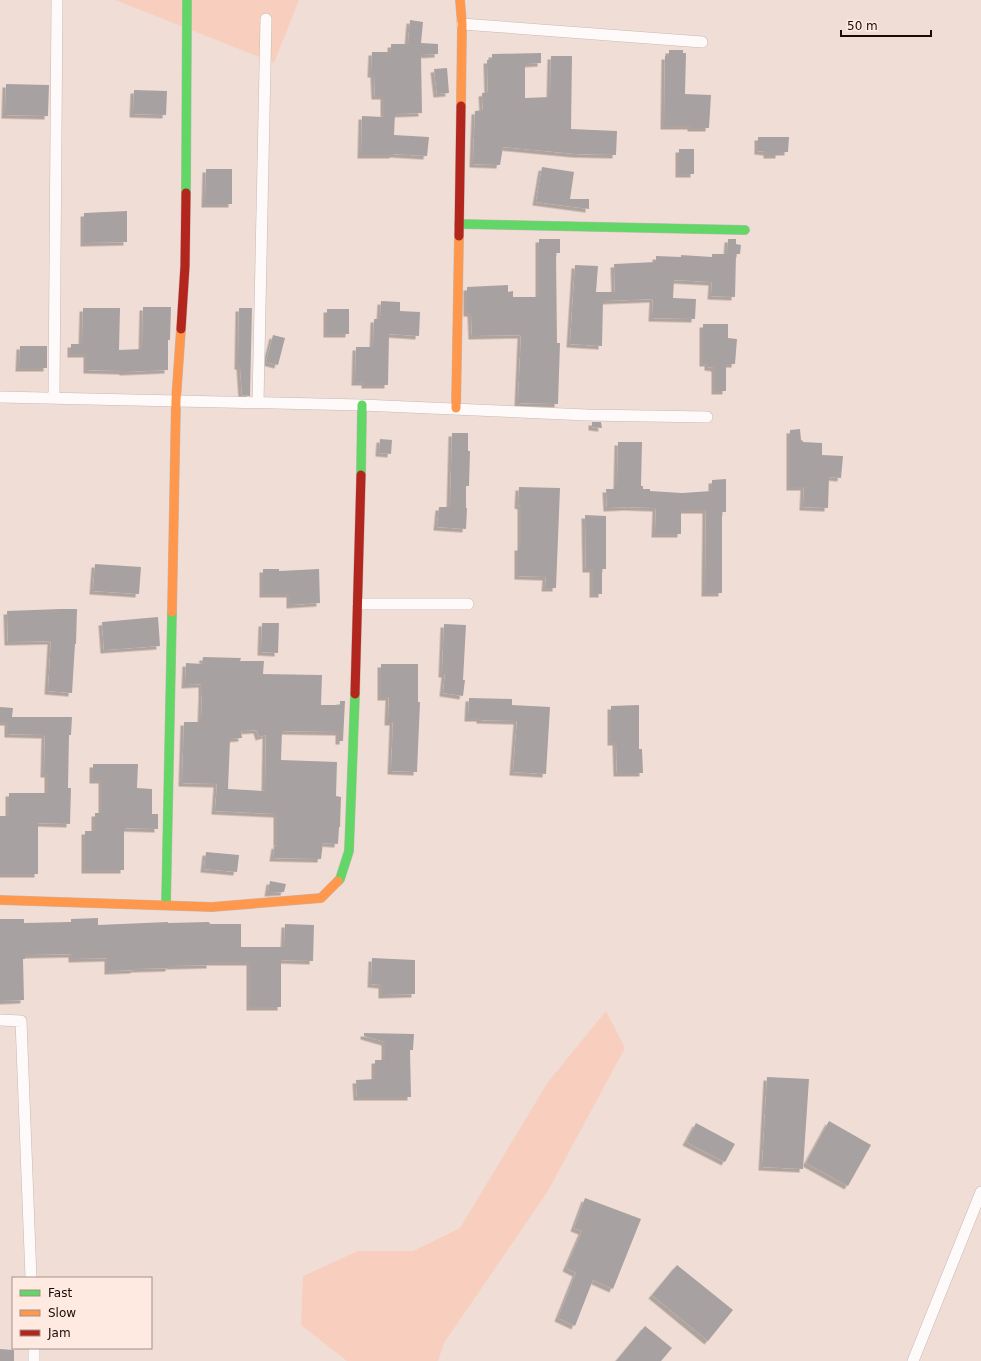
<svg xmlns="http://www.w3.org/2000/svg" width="981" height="1361" viewBox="0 0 981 1361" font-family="'DejaVu Sans',sans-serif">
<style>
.green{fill:#f8cfbe}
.building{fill:#a8a1a2;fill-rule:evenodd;filter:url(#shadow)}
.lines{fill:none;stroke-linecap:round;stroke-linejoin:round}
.street-casing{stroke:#c7b9b3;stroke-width:12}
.fast-casing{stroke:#c7b9b3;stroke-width:10}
.slow-casing{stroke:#c7b9b3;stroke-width:10}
.jam-casing{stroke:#c7b9b3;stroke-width:10}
.street{stroke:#fdfaf9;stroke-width:11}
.fast{stroke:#63d668;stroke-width:9}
.slow{stroke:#ff974d;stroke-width:9}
.jam{stroke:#b3261e;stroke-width:9}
</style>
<defs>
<filter id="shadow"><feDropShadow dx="-3.5" dy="3.5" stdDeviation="0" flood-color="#0004"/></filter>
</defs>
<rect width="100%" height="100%" fill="#f0ded6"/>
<path class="green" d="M115,0H299L274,63Z
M606,1011L625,1048L548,1191L444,1343L438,1361H347L301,1325L303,1276L358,1251H413L460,1228L548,1082Z"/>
<path class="building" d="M410,20L423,22L421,43L438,44V54L421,55L422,113L395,114L394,135L429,137L427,156L393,154V155H361L362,116L384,117V96H375L374,74H371L372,52H391V44H408Z
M669,50H683V53H686L685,94L711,95L709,128H691V126H664L665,56H669Z
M541,53V63L525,64V98L550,97L551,56H572L571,129L617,131L616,155L576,154L503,147L500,165L473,164L475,111L483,110L482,93L488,92L487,60H492V54Z
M447,68L449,93L437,94L434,69Z
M6,84L49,85L48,116L5,115Z
M134,90L167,91L166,115L133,114Z
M758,137H789L788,152H779V155H767V152L758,151Z
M679,149H694V174H679Z
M542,167L574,172L570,199H589V209L536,202Z
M206,169H232V204H205Z
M127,211V242L84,243V213Z
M539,239H560V253H556L557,343H560L558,404L518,403L521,335L472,336L471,313H467V287L508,285V292L513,291V297H539Z
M728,239H736V244L741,245L740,254H736L735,297L711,296L712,282L674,280L673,298L696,299L695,319L652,318L653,299L603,301L602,346L570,344L575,265L598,266L596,292H615L614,264L656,262V256L681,257V255L712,257V254H727Z
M381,301L400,302V311L420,312L419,336L389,334L388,385H365V382H355L356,347H373L374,319H380Z
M143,307H171L170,340H168V370L123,372V371L87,370V354H71V344H82L83,308H120L119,350L142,349Z
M239,308H252L250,396L242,395L240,366H238Z
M327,309H349V334H327Z
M703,324H728V338L737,339L735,364H726V391H715V368L708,367V363H703Z
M273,335L285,338L278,365L266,362Z
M20,346H47V368H19Z
M592,422H601L602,428L592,427Z
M800,429L801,440L803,441V442L822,443V455L843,456L841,478L829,477L828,508L803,507L804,487H790V430Z
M452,433H468V451H470L469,486H466V508H467L466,529L437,527L439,507H450Z
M380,439L392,440L391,454L379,453Z
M618,442H642L641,486H643V489H650V491L682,493L712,491V480L726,479V512H722V593H705L706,510H681V534H655L656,508L628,507L607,508L606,489H614V486H617Z
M519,487L560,488L556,588H545L546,577L518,576V547H521V506L518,505Z
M585,515L606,516V569H602V594H593V569H586Z
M95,564L141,567L139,594L93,591Z
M263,569H279V571L319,569L320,603L290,605V594H263Z
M60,609H77L76,644H75L72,693L48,691L51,641L8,642L7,611Z
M158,617L160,646L104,650L102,622Z
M262,623H279L278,653L261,652Z
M444,624L466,625L463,680H465L463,696L443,693L445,674H442Z
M203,657L241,658L240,661H264L263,674L322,675L321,705H340V701H345L343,741H339V732L282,731L281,760L337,762L336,796L341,797L340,827H339L338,844L323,843L321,859L273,858L275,845L277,846V814L215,811L217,784L182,783L184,722H201L202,695V684L185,685L186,663L202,664ZM257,730L259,737L266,735L265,791L228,789L230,739L242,738L241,731Z
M381,664H418V702H420L417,772L391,771L393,722H388L389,697H381Z
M469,698L512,699V705L550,707L546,774L513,772L517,721L480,720V718H468Z
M639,705V749H642L643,773H617L616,742H611V706Z
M0,707L13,708L12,717H72L71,735H69L68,788H71L70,824L38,823V874H0V816H9V793H48V774H44L45,735L8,734V722H0Z
M93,764H138L137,788L152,789V814H158V829L124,828V870H85V831H95V813H102V780H93Z
M206,852L239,855L237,872L204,869Z
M270,881L286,884L284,892L268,893Z
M98,918V925L168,922V923L209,922L210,924H241V947H284L285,924L314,925L313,961L281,960V1007H250V962H210V965L169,966V968L134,969V970L108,971V958L72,959V954L25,955V959H23L24,1000L0,1001V919H24V923L71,922V919Z
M372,958L415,960V994L382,995V985L371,984Z
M364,1033L414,1034L413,1050H410L411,1097H357L356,1080L375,1079V1060H385V1042L364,1036Z
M767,1077L809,1079L803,1169L762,1167Z
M829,1121L871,1145L848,1186L806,1163Z
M696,1123L735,1144L725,1162L686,1142Z
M585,1198L641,1219L613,1289L593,1280L575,1326L558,1318L576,1273L566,1268L582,1231L574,1228Z
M677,1265L733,1310L708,1341L652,1295Z
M645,1326L672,1348L661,1361H616Z
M0,1349L14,1350V1361H0Z"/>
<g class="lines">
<g class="street-casing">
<path id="street" d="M462,24L702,42
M0,397L362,405L587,415L707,417
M54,398L57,0
M258,402L266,19
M358,604H468
M0,1020L21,1021L31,1278
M34,1348V1361
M913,1361L981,1192"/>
</g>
<g class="fast-casing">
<path id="fast" d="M186,193L187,0
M459,224L745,230
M361,475L362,405
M338,881L340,879L349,851L355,694
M166,905L172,612"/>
</g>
<g class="slow-casing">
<path id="slow" d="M460,0L462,24L461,106
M456,408L459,236
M172,612L176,400L181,329
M0,900L212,907L321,898L338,881"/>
</g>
<g class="jam-casing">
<path id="jam" d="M459,236L461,106
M181,329L185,266L186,193
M355,694L361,475"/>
</g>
<use href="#street" class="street"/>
<use href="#fast" class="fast"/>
<use href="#slow" class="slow"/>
<use href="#jam" class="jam"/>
</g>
<rect x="12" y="1277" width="140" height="72" fill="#ffeae2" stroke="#a2918a"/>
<rect x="20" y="1290" width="20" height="6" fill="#63d668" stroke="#a2918a"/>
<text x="48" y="1297" font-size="12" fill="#160b07">Fast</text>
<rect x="20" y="1310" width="20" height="6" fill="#ff974d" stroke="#a2918a"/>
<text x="48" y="1317" font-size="12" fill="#160b07">Slow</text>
<rect x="20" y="1330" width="20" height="6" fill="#b3261e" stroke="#a2918a"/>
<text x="48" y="1337" font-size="12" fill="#160b07">Jam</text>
<path d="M841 30v6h90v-6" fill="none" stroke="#160b07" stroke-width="2"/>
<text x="847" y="30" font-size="12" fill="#160b07" stroke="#ffeae2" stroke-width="3" paint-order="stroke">50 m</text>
</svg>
